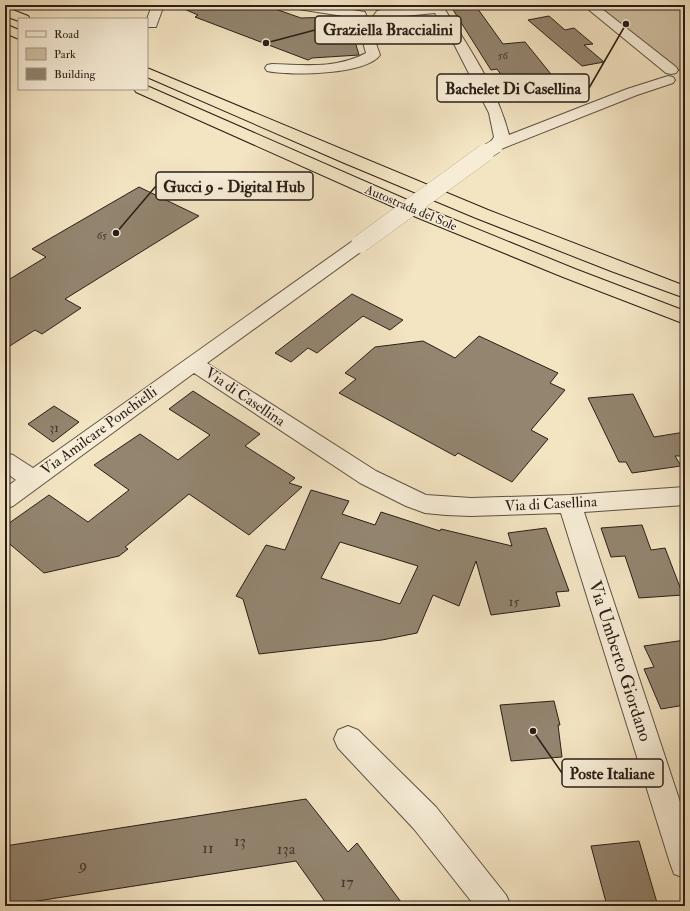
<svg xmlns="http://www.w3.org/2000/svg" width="690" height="911" viewBox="0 0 690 911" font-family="'IM FELL Double Pica',serif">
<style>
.green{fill:#d1c2a5;stroke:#7e705e}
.building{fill:#938570;stroke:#2a1e17;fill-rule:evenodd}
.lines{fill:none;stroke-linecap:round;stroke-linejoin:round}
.minor-casing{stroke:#5c5042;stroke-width:2}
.highway-casing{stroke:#2a1e17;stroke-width:2}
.minor{fill:#f7edd7;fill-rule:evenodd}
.highway{fill:#f3e4c2;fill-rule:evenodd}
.minor-bridge-far1-casing{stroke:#5c5042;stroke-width:15;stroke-linecap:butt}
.minor-bridge-casing{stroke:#5c5042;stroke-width:18;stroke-linecap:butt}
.minor-bridge-far1{stroke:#f7edd7;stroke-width:14}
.minor-bridge{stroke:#f7edd7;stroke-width:18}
.labels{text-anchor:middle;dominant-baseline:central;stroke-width:3;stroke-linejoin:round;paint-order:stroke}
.far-number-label{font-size:11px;fill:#44382d}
.far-street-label{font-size:13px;fill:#2a1e17;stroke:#f7edd7}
.number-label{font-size:13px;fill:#44382d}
.street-label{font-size:15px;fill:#2a1e17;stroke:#f7edd7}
.near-number-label{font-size:16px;fill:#44382d}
.near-street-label{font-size:18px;fill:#2a1e17;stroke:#f7edd7}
.leader{fill:none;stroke:#2a1e17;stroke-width:1.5}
.callout-dot{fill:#2a1e17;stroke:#f7edd7;stroke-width:1.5}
.callout{fill:#f7edd7;stroke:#2a1e17;stroke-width:1.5}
.callout-label{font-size:16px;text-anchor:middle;font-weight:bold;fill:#2a1e17}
</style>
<rect width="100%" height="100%" fill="#f3e4c2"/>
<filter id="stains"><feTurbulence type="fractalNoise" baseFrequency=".005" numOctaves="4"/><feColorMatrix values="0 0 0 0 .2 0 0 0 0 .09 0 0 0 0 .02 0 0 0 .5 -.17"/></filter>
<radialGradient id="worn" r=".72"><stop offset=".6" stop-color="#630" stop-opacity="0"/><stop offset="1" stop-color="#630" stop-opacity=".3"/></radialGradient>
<path class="green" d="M589,5H685V71L676,70Z"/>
<path class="building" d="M175,5H264L301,18L337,17L348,18L359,55L312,58L308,60L195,17L198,15Z
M450,5H475L503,44L525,42L559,84L512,90L497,69L491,70Z
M549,16L565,30L574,28L593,44L584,45L604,62L582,66L528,20Z
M139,187L199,216L65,299L81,308L42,334L35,330L5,349V282L46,257L32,249Z
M352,294L403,320L390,330L363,316L317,353L308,348L291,362L275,353Z
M479,336L558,373L550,383L565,390L531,430L548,439L512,482L458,453L455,456L339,393L356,379L345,373L375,347L423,341L455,358Z
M193,391L260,434L245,446L295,478L289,483L302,487L249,535L189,494L125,547L128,549L119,556L44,573L5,540V526L49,495L88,522L129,490L94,465L140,434L178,460L210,435L169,409Z
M633,394L654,437L685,432V456H675L681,466L632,473L626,462H619L588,398Z
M54,406L79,422L53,442L28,424Z
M311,490L349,501L342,514L375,525L381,512L440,531L441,529L512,546L508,533L546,528L569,591L556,592L560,606L491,615L476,561L459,606L433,595L417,633L382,640L259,654L243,599L236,596L266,545L285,550ZM340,542L418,566L400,604L321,578Z
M642,525L651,550L665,548L683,595L639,598L625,556L611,557L601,528Z
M685,640V705L661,709L644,669L654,667L644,646Z
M554,701L560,725H558L562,757L511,761L500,705Z
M306,799L348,852L357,843L404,906H328L296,861L5,906V846Z
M639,841L658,906H607L591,846Z"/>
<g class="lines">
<g class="minor-casing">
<path id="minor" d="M152,5H164L157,24L156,27H147V19Z
M292,5H321L365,12L380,55C366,75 290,76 267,71L265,68L267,65L272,64C304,65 337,69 366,53L356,18L298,9L294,8Z
M430,5H442C468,46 497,88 509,135L627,89L668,76L673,77L675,80L673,83L637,95L501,149L496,151L491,149L488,146L494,137L489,113L453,42H389L381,39L372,18L377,11L381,10ZM435,13L448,34L395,35L391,34L384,18Z
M583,5H597L676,67L678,70L676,73L671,74L666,73Z
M360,239L366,240L369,244L366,248L207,363L376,471L426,495L471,498L570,495L685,487V505L584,512L685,817V878L674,874L670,863L561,513L471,516L446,515L425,513L406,506L360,483L194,373L13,506L5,509V488L16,480L5,472V453L13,455L33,468L354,240Z
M348,726L358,730L436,807L506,895L511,906H475L414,829L338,748L334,739L338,730Z"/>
</g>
<g class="highway-casing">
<path id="highway" d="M5,7L28,16L30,19H19V21L5,16Z
M5,24L19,30V39L5,33Z
M147,68L488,210L685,286V298L611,271L476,218L342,162L147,77Z
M147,86L428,209L575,269L685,311V324L563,277L416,217L136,92L134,89H147Z"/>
</g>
<use href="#minor" class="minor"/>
<use href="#highway" class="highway"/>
<g class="minor-bridge-far1-casing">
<path id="minor-bridge-far1" d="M483,154L496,146"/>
</g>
<g class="minor-bridge-casing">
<path id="minor-bridge" d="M360,244L485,153"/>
</g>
<use href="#minor-bridge-far1" class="minor-bridge-far1"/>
<use href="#minor-bridge" class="minor-bridge"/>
</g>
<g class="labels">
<g class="far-number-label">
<text x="503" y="55">56</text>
<text x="102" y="235">65</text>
</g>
<g class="far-street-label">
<text transform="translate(411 208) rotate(23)">Autostrada del Sole</text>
</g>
<g class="number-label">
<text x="54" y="428">31</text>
<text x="514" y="602">15</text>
</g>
<g class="street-label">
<text transform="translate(245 397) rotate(34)">Via di Casellina</text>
<text transform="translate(99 431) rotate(-36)">Via Amilcare Ponchielli</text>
<text transform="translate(551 504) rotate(-3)">Via di Casellina</text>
</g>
<g class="near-number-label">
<text x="240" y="841">13</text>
<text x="208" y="848">11</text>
<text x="286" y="849">13a</text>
<text x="83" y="865">9</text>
<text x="347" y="882">17</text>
</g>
<g class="near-street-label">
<text transform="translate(620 661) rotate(72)">Via Umberto Giordano</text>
</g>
</g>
<path class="leader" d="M266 43L315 30M626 24L589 88M116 233L156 186M533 731L562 773"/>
<g class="callout-dot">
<circle cx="266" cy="43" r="4"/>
<circle cx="626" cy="24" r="4"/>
<circle cx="116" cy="233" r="4"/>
<circle cx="533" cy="731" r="4"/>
</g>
<g class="callout">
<rect x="315" y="16" width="146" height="28" rx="4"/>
<rect x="437" y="74" width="152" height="28" rx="4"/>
<rect x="156" y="172" width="157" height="28" rx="4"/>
<rect x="562" y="759" width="101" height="28" rx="4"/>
</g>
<g class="callout-label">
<text x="388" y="35">Graziella Braccialini</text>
<text x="513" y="94">Bachelet Di Casellina</text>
<text x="234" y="192">Gucci 9 - Digital Hub</text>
<text x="612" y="779">Poste Italiane</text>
</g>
<rect width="690" height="911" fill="none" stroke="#f3e4c2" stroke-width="20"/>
<rect x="6" y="6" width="678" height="899" fill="none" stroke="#2a1e17" stroke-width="2"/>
<rect x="10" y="10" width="670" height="891" fill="none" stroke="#2a1e17"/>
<rect x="18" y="18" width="130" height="72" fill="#f7edd7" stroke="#a59a8a"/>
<rect x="26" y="31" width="20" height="6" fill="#f7edd7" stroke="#a59a8a"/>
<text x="54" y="38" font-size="12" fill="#2a1e17">Road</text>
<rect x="26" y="48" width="20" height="12" fill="#d1c2a5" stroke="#a59a8a"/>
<text x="54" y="58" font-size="12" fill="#2a1e17">Park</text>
<rect x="26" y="68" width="20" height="12" fill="#938570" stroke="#a59a8a"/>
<text x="54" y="78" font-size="12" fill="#2a1e17">Building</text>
<rect width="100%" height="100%" filter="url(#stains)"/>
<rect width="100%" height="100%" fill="url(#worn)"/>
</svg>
